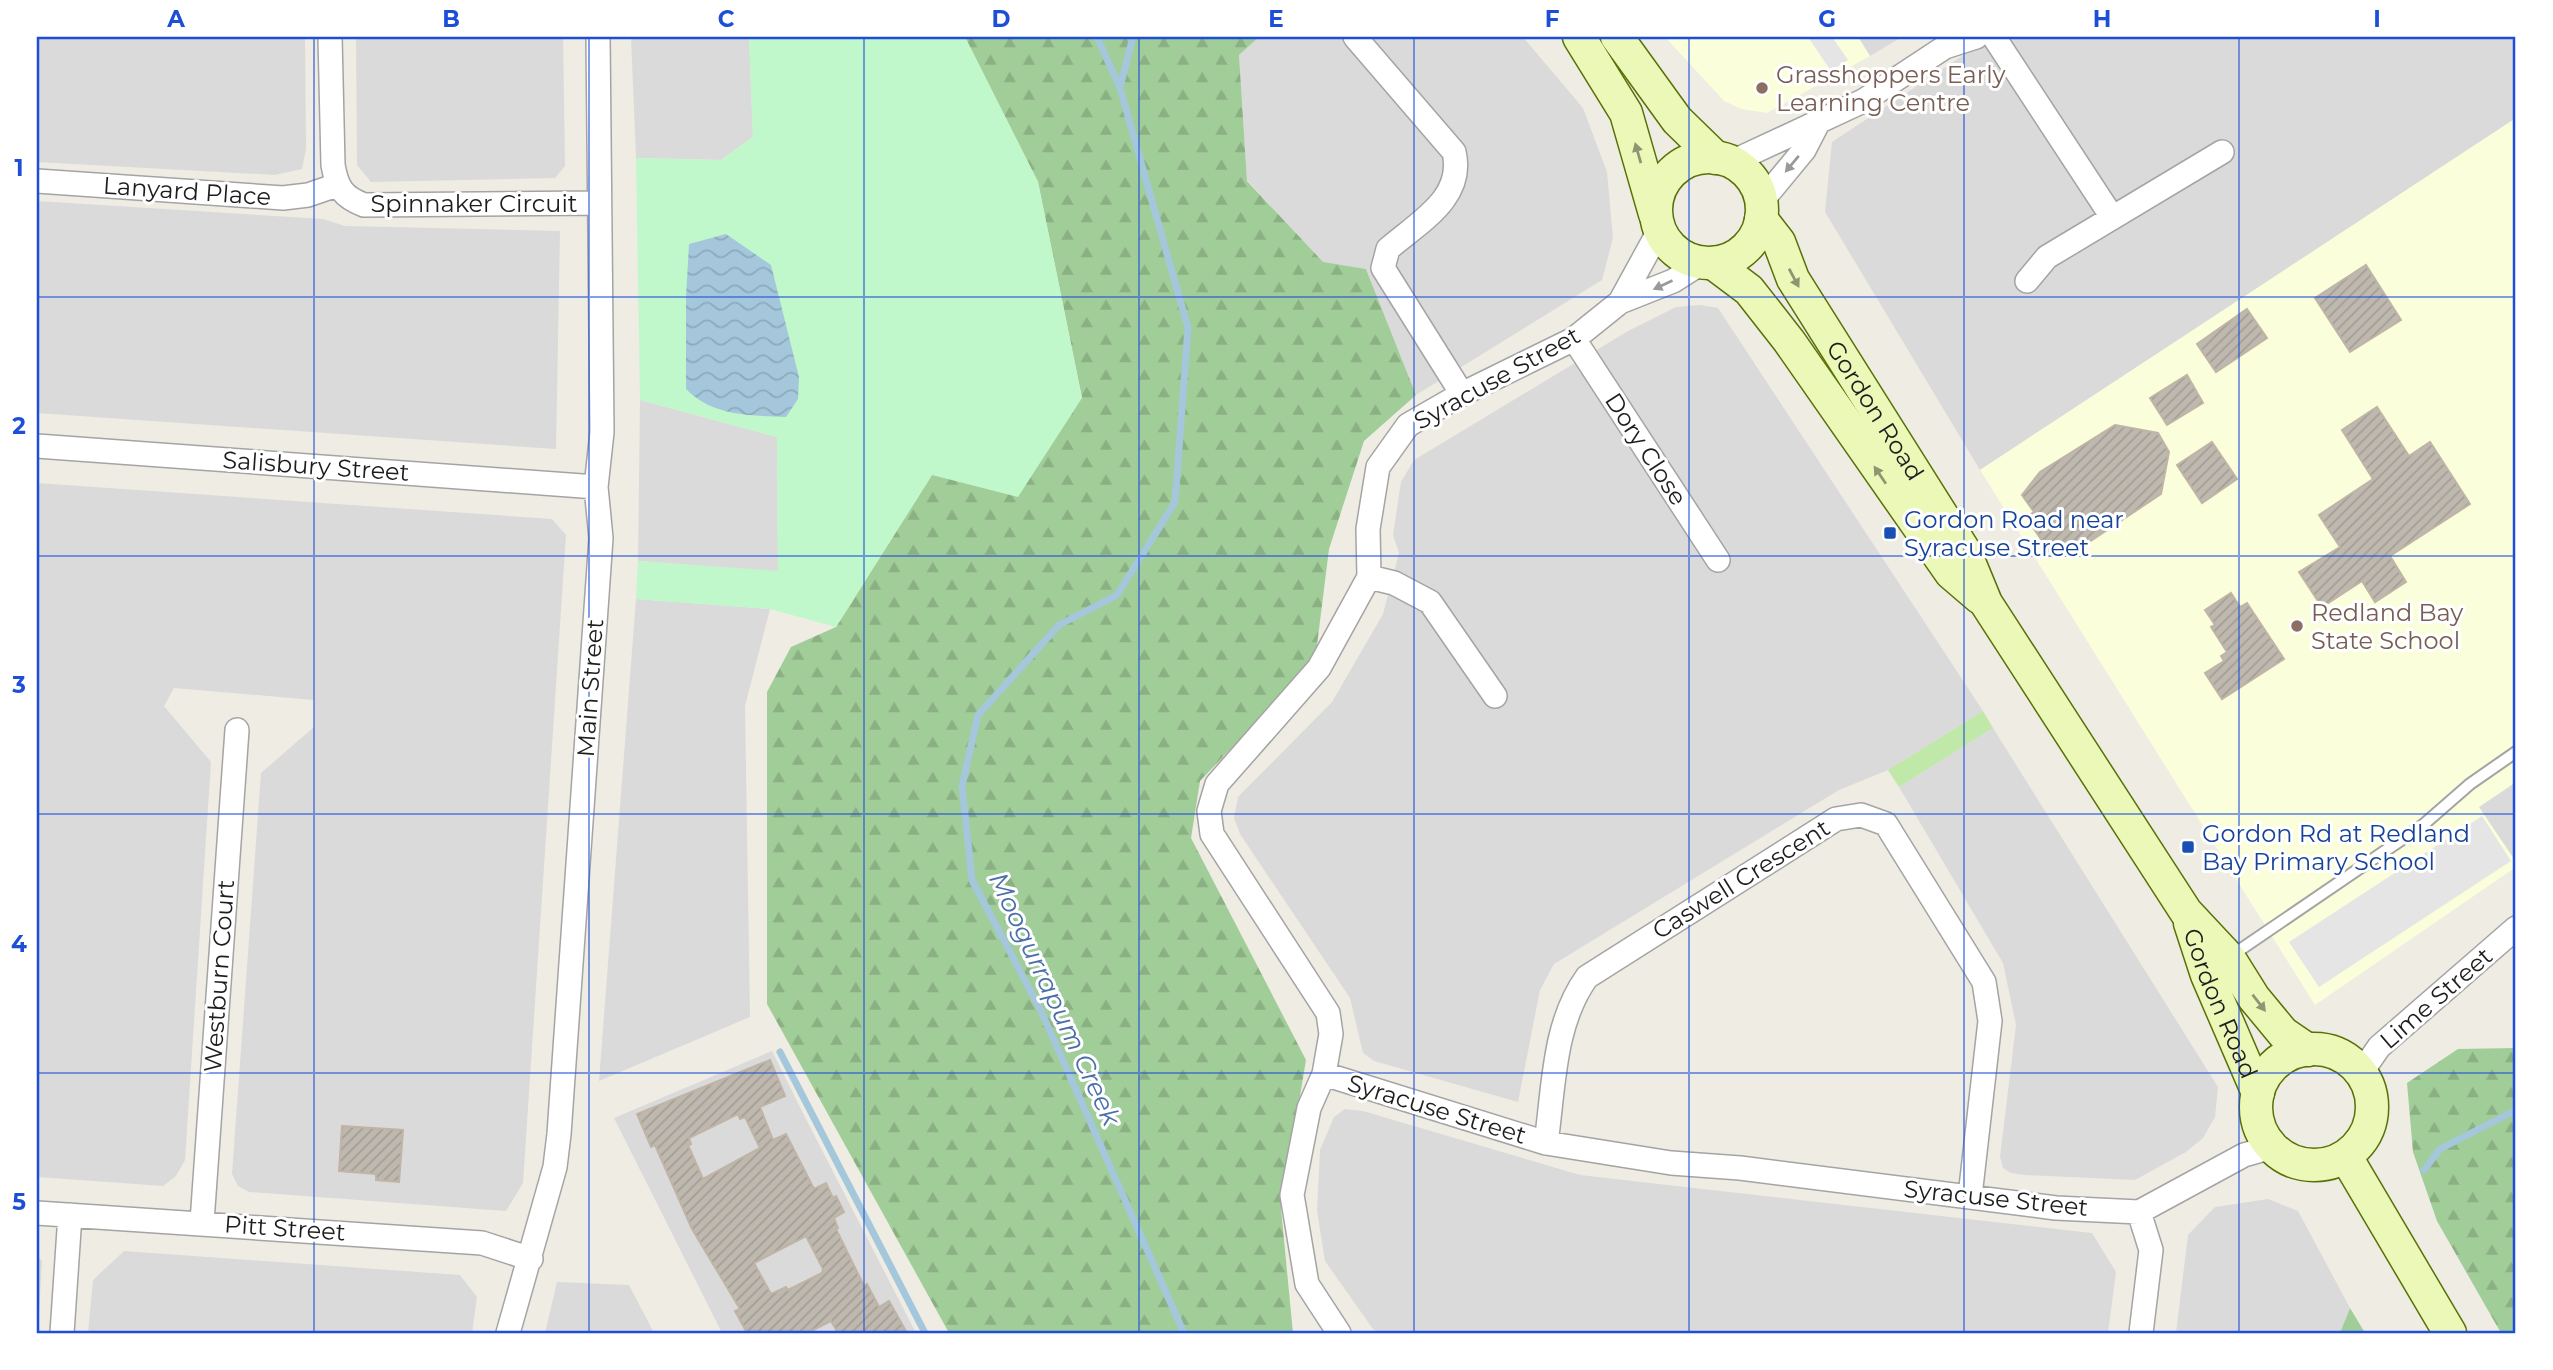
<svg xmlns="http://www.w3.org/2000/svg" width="2553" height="1370" viewBox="0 0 2553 1370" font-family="Montserrat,sans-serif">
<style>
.residential{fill:#dbdada}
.education{fill:#fafedb}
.grass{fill:#c0e8a9}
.forest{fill:url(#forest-firs)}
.park{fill:#c0f8cb}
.parking{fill:#e5e5e5}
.water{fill:url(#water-waves)}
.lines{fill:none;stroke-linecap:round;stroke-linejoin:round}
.stream{stroke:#a4c7db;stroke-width:7}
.building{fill:url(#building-hatch);stroke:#bfb4a5;stroke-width:2;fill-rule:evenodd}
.lane-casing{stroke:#a4a4a4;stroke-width:14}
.street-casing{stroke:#a4a4a4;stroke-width:26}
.secondary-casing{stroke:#587107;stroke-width:35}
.lane{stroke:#fff;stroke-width:10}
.street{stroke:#fff;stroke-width:23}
.secondary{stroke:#ecf8b7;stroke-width:32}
.oneway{fill:#8f9572}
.oneway2{fill:#999}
.grid{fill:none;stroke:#1d4ed8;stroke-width:2;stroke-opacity:0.55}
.education-dot{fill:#8d6e63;stroke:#fff;stroke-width:2.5}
.transit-dot{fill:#1a4fb4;stroke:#fff;stroke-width:2.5}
.labels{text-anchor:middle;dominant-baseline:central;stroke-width:6;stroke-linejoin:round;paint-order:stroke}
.education-label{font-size:24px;fill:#785e54;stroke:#fff;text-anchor:start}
.street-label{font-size:24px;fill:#1d1d1d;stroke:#fff}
.transit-label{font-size:24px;fill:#164399;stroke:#fff;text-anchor:start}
.water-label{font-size:26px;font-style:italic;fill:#4b6faa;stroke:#fff}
.neatline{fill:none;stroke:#1d4ed8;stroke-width:2.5}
.grid-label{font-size:23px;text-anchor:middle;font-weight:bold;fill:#1d4ed8}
</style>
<defs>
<pattern id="forest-firs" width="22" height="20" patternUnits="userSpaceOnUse" patternTransform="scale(1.75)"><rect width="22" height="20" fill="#a1cd98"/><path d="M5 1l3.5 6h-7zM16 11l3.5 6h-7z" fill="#8ab083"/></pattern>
<pattern id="water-waves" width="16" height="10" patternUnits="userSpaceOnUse" patternTransform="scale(1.75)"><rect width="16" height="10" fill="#a4c7db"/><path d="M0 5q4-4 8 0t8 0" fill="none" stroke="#8daabc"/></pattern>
<pattern id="building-hatch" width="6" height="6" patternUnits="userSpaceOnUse" patternTransform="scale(1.75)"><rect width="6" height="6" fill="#beb8af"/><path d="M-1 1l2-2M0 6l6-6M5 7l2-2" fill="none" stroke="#a39e96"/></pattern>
</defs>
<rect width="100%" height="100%" fill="#eeece3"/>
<path class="residential" d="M37,37H305L306,149L302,169L275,175L37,162Z
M356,37H563L565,166L555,178L371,182L357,165Z
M631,37H749L753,137L721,160L636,158Z
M1259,37H1523L1583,108L1607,172L1613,238L1602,280L1416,395L1366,269L1323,263L1247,180L1239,55Z
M1858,37H1902L1870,56Z
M1991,37H2516V118L1980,470L1825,212L1832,142Z
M37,201L323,219L345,226L560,231L556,449L37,413Z
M1700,305L1718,308L1983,711L1888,770L1839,790L1554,964L1540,990L1518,1102L1374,1061L1363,1053L1350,998L1240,834L1234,818L1238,797L1332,702L1383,614L1399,553L1393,535L1401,482L1414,460L1628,331L1676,307Z
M640,400L777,437L778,572L638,561Z
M37,483L552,519L566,535L523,1183L506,1211L249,1192L238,1186L232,1174L261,773L314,727V700L174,688L164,706L211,762L185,1160L176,1176L163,1186L37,1177Z
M636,599L770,609L745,706L750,1017L599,1081Z
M1993,728L2218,1087L2215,1117L2203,1138L2186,1152L2135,1180L2025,1175L2011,1173L2003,1168L2000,1157L2016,1025L2003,963L1899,787Z
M2516,782V862L2478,807Z
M772,1051L804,1115L916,1333H722L614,1118Z
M1345,1109L1363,1111L1580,1175L2092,1233L2116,1272L2108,1333H1381L1373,1329L1325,1261L1317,1211L1320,1150L1334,1117Z
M2268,1199L2298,1211L2350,1308L2340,1333H2176L2188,1235L2215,1207Z
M124,1251L460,1275L477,1297L472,1333H88L93,1280Z
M37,1255L42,1261L38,1333H37Z
M557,1282L629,1285L654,1333H545Z"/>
<path class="education" d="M1665,37H1858L1870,56L1767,113L1741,109L1724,101Z
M2516,118V782L2479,807L2516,862V867L2315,1005L1980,470Z"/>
<path class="grass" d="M1983,711L1993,728L1899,787L1888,770Z"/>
<path class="forest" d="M965,37H1259L1239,55L1247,181L1323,262L1366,269L1416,395L1364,441L1329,549L1315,661L1200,781L1191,838L1306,1060L1281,1209L1293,1333H949L767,1004V692L791,647L836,627L932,475L1082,398L1038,182Z
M2516,1048V1333H2501L2437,1221L2413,1152L2407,1083L2458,1049Z
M2350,1308L2365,1333H2340Z"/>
<path class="park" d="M749,37H965L1038,182L1082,398L1018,497L932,475L836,627L770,609L636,599L638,561L778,571L777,437L640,400L636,158L721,160L753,137Z"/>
<path class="parking" d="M1808,37H1832L1848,60L1831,71Z
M2482,816L2511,861L2319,987L2289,942Z"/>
<path class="water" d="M726,234L771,265L799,377L798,399L786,417C749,415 714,417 686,389V298L689,244Z"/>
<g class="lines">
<path class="stream" d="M1097,37L1120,88L1188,328L1175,502L1117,595L1059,625L978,715L962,786L972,880L1041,1011L1184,1333
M1120,87L1133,37
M780,1052L925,1333
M2424,1170L2440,1149L2516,1110"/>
</g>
<path class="building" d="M2366,265L2401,320L2350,352L2315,298Z
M2247,309L2267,338L2216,372L2197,344Z
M2187,375L2203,403L2167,425L2150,398Z
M2377,407L2409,456L2430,442L2470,504L2390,556L2406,582L2375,602L2362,581L2322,607L2299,572L2340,547L2319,515L2373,479L2342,430Z
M2115,425L2158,433L2169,452L2161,494L2086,544L2051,554L2026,517L2034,512L2022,495L2040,472Z
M2212,442L2237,479L2202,503L2177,465Z
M2231,593L2240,607L2247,603L2284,659L2222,699L2205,673L2224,661L2221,656L2227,652L2211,627L2215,625L2205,610Z
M770,1060L785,1096L760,1107L773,1140L786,1134L814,1189L826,1183L833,1198L836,1196L844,1212L834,1218L838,1228L836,1229L864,1286L867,1284L879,1307L889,1301L907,1333H838L831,1321L807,1333H747L735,1311L740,1309L692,1229L655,1145L651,1147L637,1114ZM738,1114L740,1119L745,1117L760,1148L703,1179L688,1145L691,1144L689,1138ZM806,1236L823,1269L822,1273L788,1290L786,1287L771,1294L754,1263Z
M342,1126L403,1130L399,1182L376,1180V1174L339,1171Z"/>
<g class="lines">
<g class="lane-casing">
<path id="lane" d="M2231,956L2423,825L2470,784L2516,752"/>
</g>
<g class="street-casing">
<path id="street" d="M330,37L333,165C337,188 343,197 364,205L599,203
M1355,37L1454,152C1465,198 1419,222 1388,249L1383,268L1462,394
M1994,37L2112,217
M1732,162L1863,101L1945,47L1976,37
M37,181L283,198L308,195L337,185
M1761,202L1804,150L1818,123
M1660,229L1620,302L1574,339L1462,394L1408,425L1378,467L1368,529L1369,577L1319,668L1217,784L1209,811L1212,834L1328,1013L1331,1034L1324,1074L1546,1143L1671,1163L1740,1168L2056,1208L2139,1212L2244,1155L2272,1147
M2027,281L2047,257L2222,152
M1620,302L1673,281L1703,262
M1574,339L1718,560
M37,446L596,487
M1369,577L1394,583L1430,602L1495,696
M2361,1073L2379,1047L2516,928
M1324,1074L1309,1108L1292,1195L1307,1284L1339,1333
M1546,1143C1554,1087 1553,1024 1587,977L1836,819L1861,815L1886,824L1984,982L1990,1021L1970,1196
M2139,1212L2151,1250L2141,1333
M37,1213L482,1243L531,1259
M202,1222L237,730
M62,1333L70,1215
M508,1333L555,1167L559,1134L601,538L596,487L602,432L598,37"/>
</g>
<g class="secondary-casing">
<g id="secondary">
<path d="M1579,37L1626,113L1655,214"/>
<path d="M1617,37L1677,120L1716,158"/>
<circle cx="1709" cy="210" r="53"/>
<path id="s1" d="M1761,219L1779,242L1793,279L1965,552L1986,603L2186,912L2229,958L2254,998L2283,1033L2308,1050"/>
<path d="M1713,263L1749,290L1789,341L1951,573L1979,597"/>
<path id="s2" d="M2190,923L2207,975L2258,1093"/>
<circle cx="2314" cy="1107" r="58"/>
<path d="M2346,1157L2450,1333"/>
</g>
</g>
<use href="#lane" class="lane"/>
<use href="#street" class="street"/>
<use href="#secondary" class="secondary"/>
</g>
<defs><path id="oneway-solid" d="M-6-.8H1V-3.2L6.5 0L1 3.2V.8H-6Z" transform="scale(1.75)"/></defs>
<g class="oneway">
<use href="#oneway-solid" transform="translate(1638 153) rotate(-106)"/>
<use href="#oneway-solid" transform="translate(1794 278) rotate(62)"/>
<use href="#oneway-solid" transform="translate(1880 475) rotate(-124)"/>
<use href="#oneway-solid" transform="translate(2259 1003) rotate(52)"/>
</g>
<g class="oneway2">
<use href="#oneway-solid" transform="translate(1792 164) rotate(130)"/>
<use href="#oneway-solid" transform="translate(1663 285) rotate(155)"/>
</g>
<path class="grid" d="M314,37V1333M589,37V1333M864,37V1333M1139,37V1333M1414,37V1333M1689,37V1333M1964,37V1333M2239,37V1333M37,297H2516M37,556H2516M37,814H2516M37,1073H2516"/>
<g class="education-dot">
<circle cx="1762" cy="88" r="7"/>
<circle cx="2297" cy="626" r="7"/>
</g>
<g class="transit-dot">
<rect x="1883" y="526" width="14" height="14" rx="3.5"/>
<rect x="2181" y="840" width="14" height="14" rx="3.5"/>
</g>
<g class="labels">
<g class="education-label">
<text x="1776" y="74">Grasshoppers Early<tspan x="1776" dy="28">Learning Centre</tspan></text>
<text x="2311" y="612">Redland Bay<tspan x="2311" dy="28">State School</tspan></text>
</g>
<g class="street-label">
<text transform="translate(187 191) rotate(4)">Lanyard Place</text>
<text x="474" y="203">Spinnaker Circuit</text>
<text transform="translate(1497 378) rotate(-29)">Syracuse Street</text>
<text stroke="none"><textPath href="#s1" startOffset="224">Gordon Road</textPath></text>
<text transform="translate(1646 449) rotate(57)">Dory Close</text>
<text transform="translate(316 466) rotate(4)">Salisbury Street</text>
<text transform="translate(590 688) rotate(-86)">Main Street</text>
<text transform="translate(1741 879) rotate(-32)">Caswell Crescent</text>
<text transform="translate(219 976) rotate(-86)">Westburn Court</text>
<text transform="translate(2436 998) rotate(-41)">Lime Street</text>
<text stroke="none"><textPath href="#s2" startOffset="86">Gordon Road</textPath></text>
<text transform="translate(1437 1109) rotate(17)">Syracuse Street</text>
<text transform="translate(1996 1198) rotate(6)">Syracuse Street</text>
<text transform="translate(285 1228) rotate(4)">Pitt Street</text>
</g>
<g class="transit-label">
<text x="1904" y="519">Gordon Road near<tspan x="1904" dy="28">Syracuse Street</tspan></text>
<text x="2202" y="833">Gordon Rd at Redland<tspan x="2202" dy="28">Bay Primary School</tspan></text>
</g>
<g class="water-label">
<text transform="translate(1055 999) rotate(65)">Moogurrapum Creek</text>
</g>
</g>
<rect width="2553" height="1370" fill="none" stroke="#ffffff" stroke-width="77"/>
<rect x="38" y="38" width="2476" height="1294" class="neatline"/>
<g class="grid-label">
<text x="176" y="27">A</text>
<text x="451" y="27">B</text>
<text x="726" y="27">C</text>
<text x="1001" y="27">D</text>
<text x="1276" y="27">E</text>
<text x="1552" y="27">F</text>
<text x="1827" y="27">G</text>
<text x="2102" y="27">H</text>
<text x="2377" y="27">I</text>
<text x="19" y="176">1</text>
<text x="19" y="434">2</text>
<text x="19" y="693">3</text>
<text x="19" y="952">4</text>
<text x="19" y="1210">5</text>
</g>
</svg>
